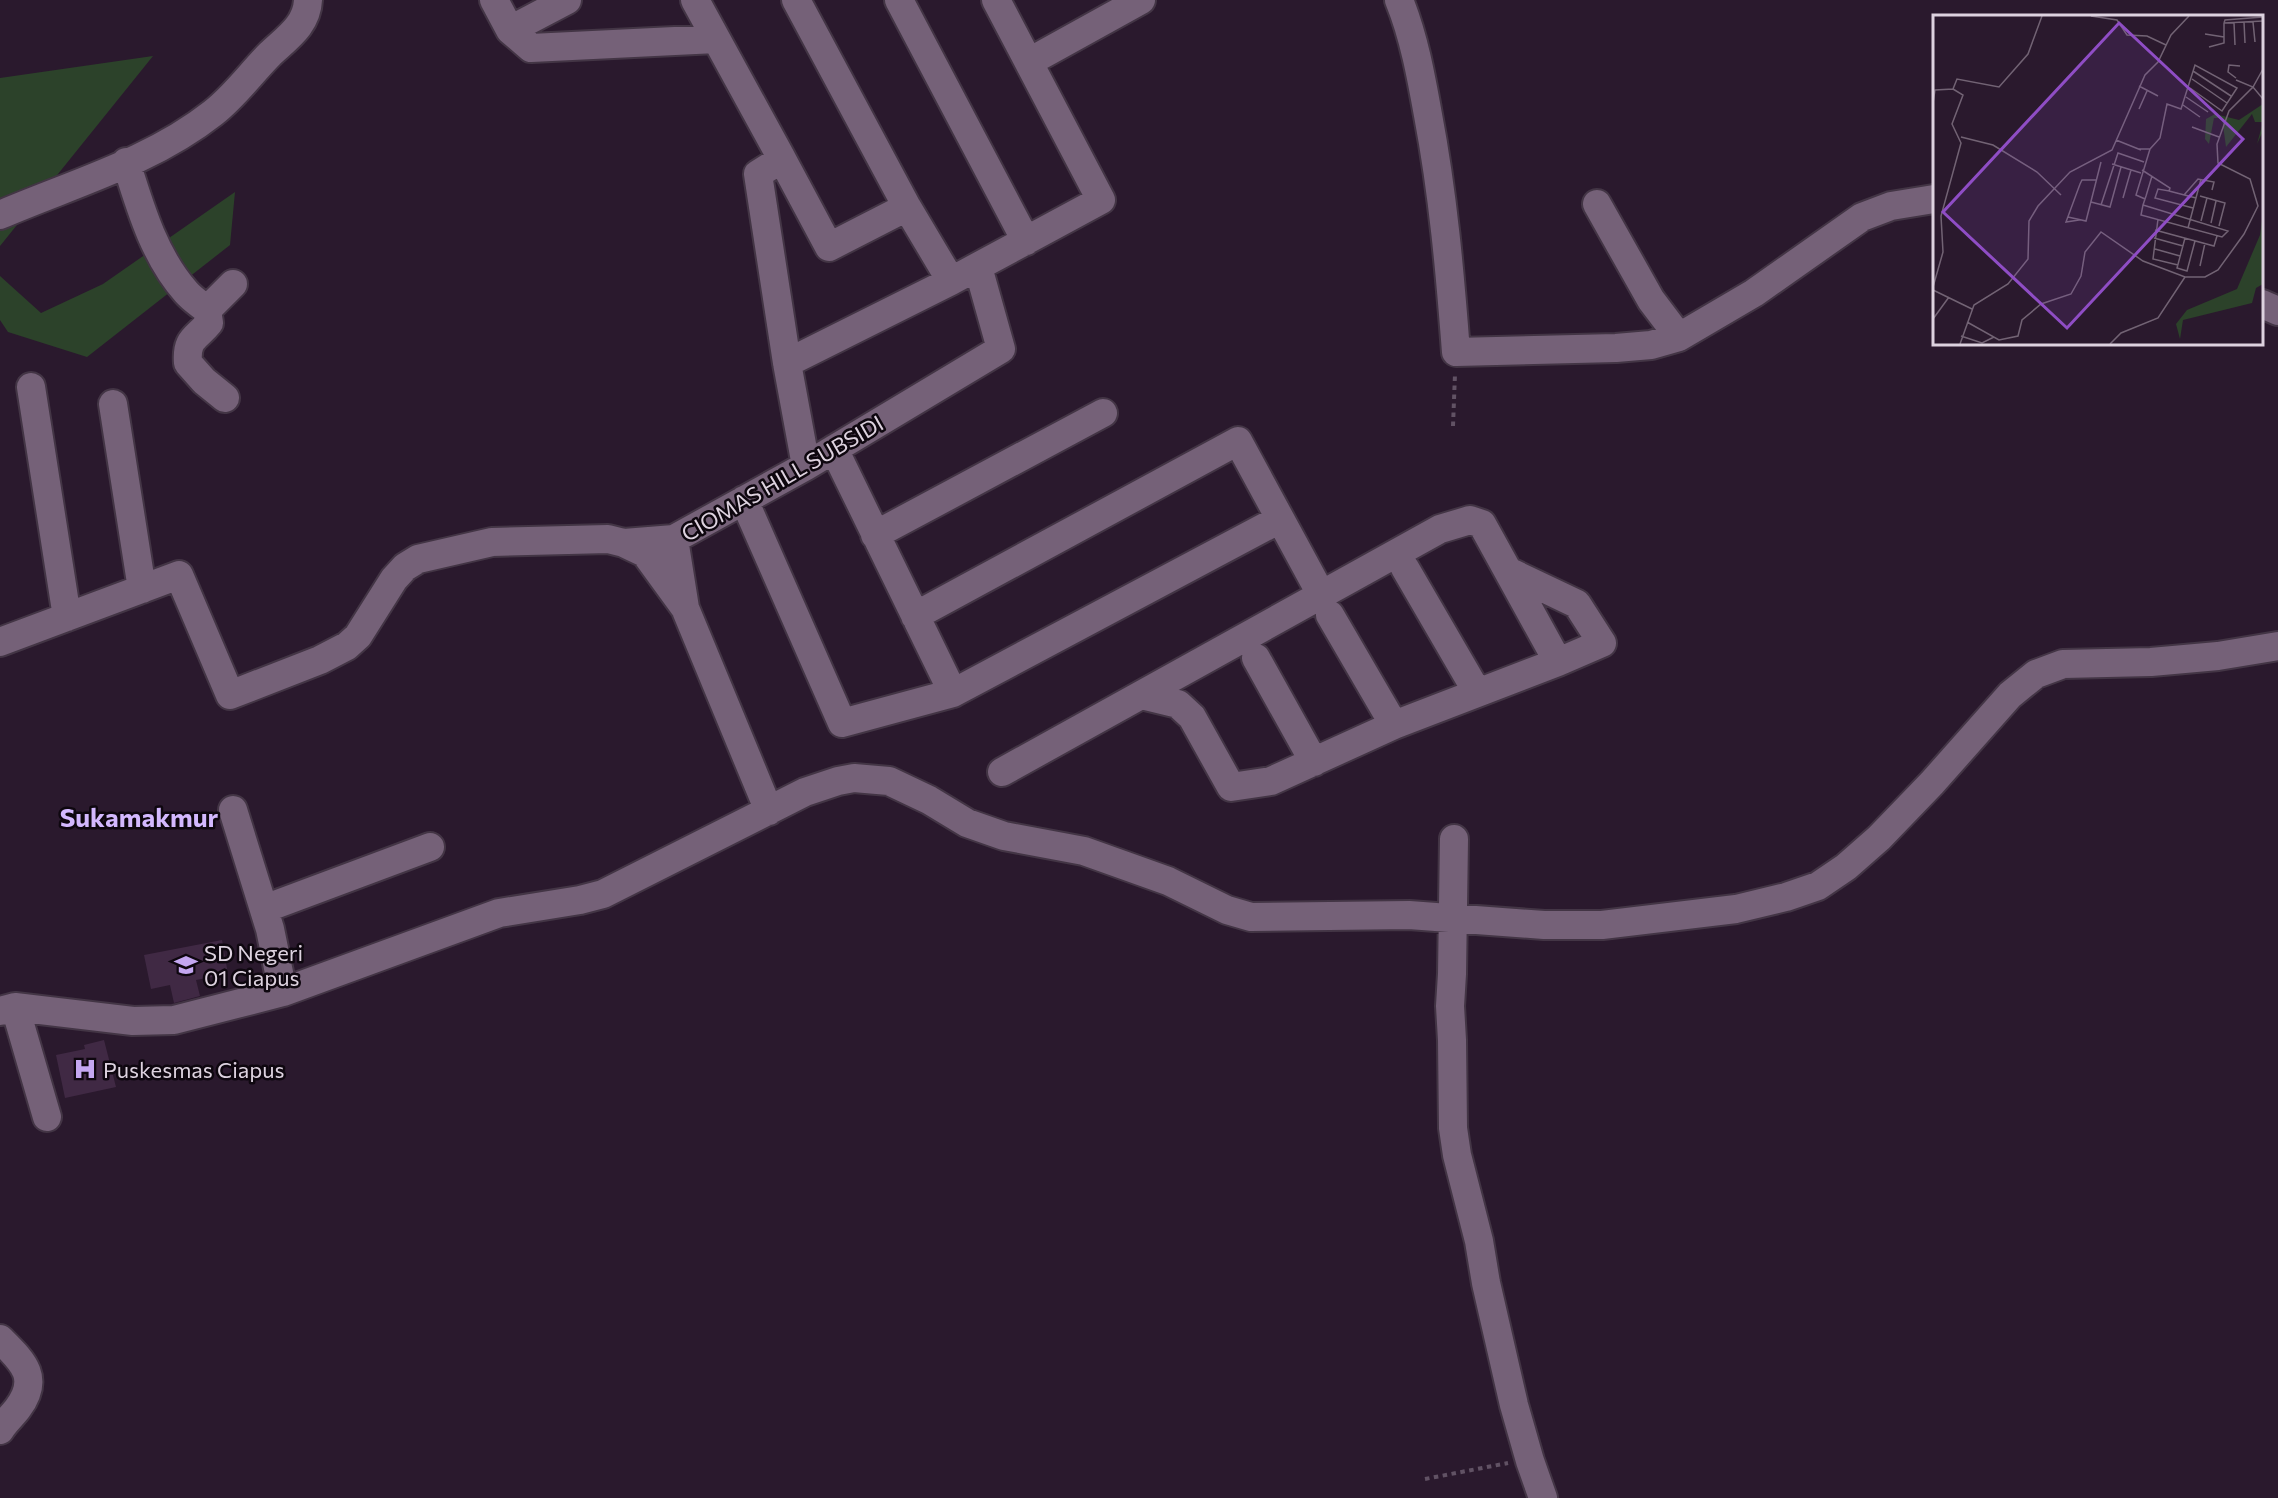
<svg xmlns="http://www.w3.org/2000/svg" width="2278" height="1498" viewBox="0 0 2278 1498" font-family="Commissioner,sans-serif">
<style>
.green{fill:#2c422a}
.building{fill:#402944}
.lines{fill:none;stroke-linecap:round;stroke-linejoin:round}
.minor-casing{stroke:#433545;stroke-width:32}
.path{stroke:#615264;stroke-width:4;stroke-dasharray:4.5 4.5;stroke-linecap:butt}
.minor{stroke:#756178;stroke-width:28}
.labels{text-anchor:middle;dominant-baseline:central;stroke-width:5;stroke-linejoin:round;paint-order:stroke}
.street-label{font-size:22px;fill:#ddd2df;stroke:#0e070f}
.poi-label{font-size:22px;fill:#ddd2df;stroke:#0e070f;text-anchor:start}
.quarter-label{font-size:26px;font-weight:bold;fill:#d3b8fe;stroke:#0e070f}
.inset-road{fill:none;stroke:#726374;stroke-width:1.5}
.view{fill:#8f4dc5;fill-opacity:0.15;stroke:#8f4dc5;stroke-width:3}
.inset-edge{fill:none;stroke:#ddd2df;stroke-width:3}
</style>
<rect width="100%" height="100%" fill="#2a192d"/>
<path class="green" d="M153,56L0,246V78Z
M235,192L230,245L87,357L8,332L0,320V276L41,313L103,284Z"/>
<path class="building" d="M222,940L228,974L196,980L200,996L174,1003L170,985L151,989L144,955Z
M104,1040L116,1087L65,1098L56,1055L85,1049L84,1045Z"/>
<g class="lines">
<g class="minor-casing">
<path id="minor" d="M494,0L510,30L531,48L716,39
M695,0L782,159
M796,0L907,207L829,247L782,159L758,174L787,363L806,466
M899,0L1026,241
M1399,0C1414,37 1421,76 1428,115C1443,194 1450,273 1456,352L1616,348L1651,345L1679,337L1754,293L1862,217L1891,206L1934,199
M510,30L567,0
M1029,62L1141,0
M126,162C140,207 154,256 186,292C192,299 200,304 207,310L209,323C196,339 186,338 188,363L204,381L225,398
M1597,204L1651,300L1679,337
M907,207L951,281
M0,215C72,184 151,162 213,113C235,96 251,73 270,54C287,38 307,25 308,0
M2262,304L2278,311
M207,310L233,284
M787,363L951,281L1101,200L996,0
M31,387L67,617
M113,404L142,589
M834,449L953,693
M744,500L842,723L953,693L1280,519
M875,535L1103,413
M674,539L685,608L769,811
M624,543L674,539L806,466L1001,349L978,267
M1405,568L1477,692
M1330,615L1394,725
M915,616L1238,441L1322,596
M0,642L179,575L230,695L320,660L347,646L358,636L394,579L405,567L418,559L492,542L608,539L624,543L645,553L685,608
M1256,658L1314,762
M1141,695L1178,704L1192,717L1231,787L1271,781L1394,725L1558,662L1602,643L1577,604L1508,571
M1002,772L1440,529L1470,520L1482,524L1558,662
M233,810L270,929L283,992
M1454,839L1452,974L1450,1006L1452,1040L1453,1128L1457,1155L1479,1241L1486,1283L1514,1405L1530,1461L1543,1498
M264,909L430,847
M15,1007L47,1117
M0,1011L15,1007L133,1021L174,1020L283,992L499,913L580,900L603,894L805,792L838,781L854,778L889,781L929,800L967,823L1004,836L1084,851L1168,881L1227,910L1251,917L1409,915L1544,925H1602L1736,909L1786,897L1818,886L1846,867L1879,838L1932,783L2010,695L2036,674L2063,664L2151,662L2218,656L2278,646
M0,1339C22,1361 41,1377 18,1408C13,1415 5,1422 0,1430"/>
</g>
<path class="path" d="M1453,426L1455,374
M1425,1479L1508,1463"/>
<use href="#minor" class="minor"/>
</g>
<defs>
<g id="school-bare" transform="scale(1.8)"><path d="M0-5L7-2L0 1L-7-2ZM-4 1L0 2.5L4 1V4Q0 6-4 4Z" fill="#c4a7f1" stroke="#0e070f" stroke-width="2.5" paint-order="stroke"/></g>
<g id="hospital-bare" transform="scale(1.8)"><path d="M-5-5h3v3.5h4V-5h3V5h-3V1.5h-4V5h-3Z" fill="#c4a7f1" stroke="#0e070f" stroke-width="2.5" paint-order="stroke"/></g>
</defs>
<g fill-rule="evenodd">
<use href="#school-bare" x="186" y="965"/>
<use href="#hospital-bare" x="85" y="1069"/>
</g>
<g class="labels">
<g class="street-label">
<text transform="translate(782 478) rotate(-30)">CIOMAS HILL SUBSIDI</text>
</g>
<g class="poi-label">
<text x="204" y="952">SD Negeri<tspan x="204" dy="25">01 Ciapus</tspan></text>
<text x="103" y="1069">Puskesmas Ciapus</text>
</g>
<g class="quarter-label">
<text x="139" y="816">Sukamakmur</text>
</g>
</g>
<g transform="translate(1933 15)">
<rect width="330" height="330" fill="#2a192d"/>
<path d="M330,89V116L324,129L330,107H322L319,99L293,132L289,103H281L276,129L272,124L273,104L282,99L306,105ZM330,199V269L323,273L319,288L250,305L247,324L243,309L254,295L304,274L327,220Z" fill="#2c422a"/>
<path class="inset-road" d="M158,1L184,5L194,20L214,21L233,30M311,7L312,28M320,7L322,27M291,8L292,5L330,2M291,8L330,6M301,8L302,30M272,19L291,22M276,32L291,28V8M260,56L298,81M303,63L295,57L296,50L307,51M259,64L294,88M303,65L320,72L330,84M206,71L225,81M253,82L275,97M0,88L2,75L20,74L24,64L66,72L95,39L109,1M250,90L267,102M206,94L214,76M259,112L286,122M28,122L60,130L104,157L128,180M183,125L208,135M206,134H217L227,123L234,89L248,94L262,50L304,73L289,96L257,73M179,149L208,158M209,155L237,173L236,176L225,174L222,183L260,193M236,176L263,183M251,180L265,164L281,167L279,175M267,181L292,188L286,211M190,183L198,155M212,184L203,180L217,134M158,187L177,192L188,152M168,190L185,138L211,147M210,190L295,216L289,222L208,200L210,190L213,181L219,161M135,202L153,206L168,147M225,204L220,244L245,250M146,205L133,207L147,169L149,165H164M268,206L274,183M278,208L283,186M255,213L268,164M222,215L281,231L284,221M221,223L250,231M252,223L244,253L254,256L262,226M222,234L247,241M267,251L272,228M0,272L10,237L8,201L28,128L19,109L30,80L20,74M0,275L39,294M0,304L16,282M34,307L66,325L85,321L89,305L108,289L138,279L148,261L152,237L168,217L210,246L252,262H272L285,255L311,219L325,191L317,164L285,148L284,129L296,96L320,72L330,54M28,321L49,328L61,322M27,329L41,290L75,269L95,244L96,206L105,191L137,157L179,135L212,60L225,47L238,20L256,1M177,329L188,318L225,303L252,262"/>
<path class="view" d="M186,8L310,124L134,313L10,197Z"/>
<rect width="330" height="330" class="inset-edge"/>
</g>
</svg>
